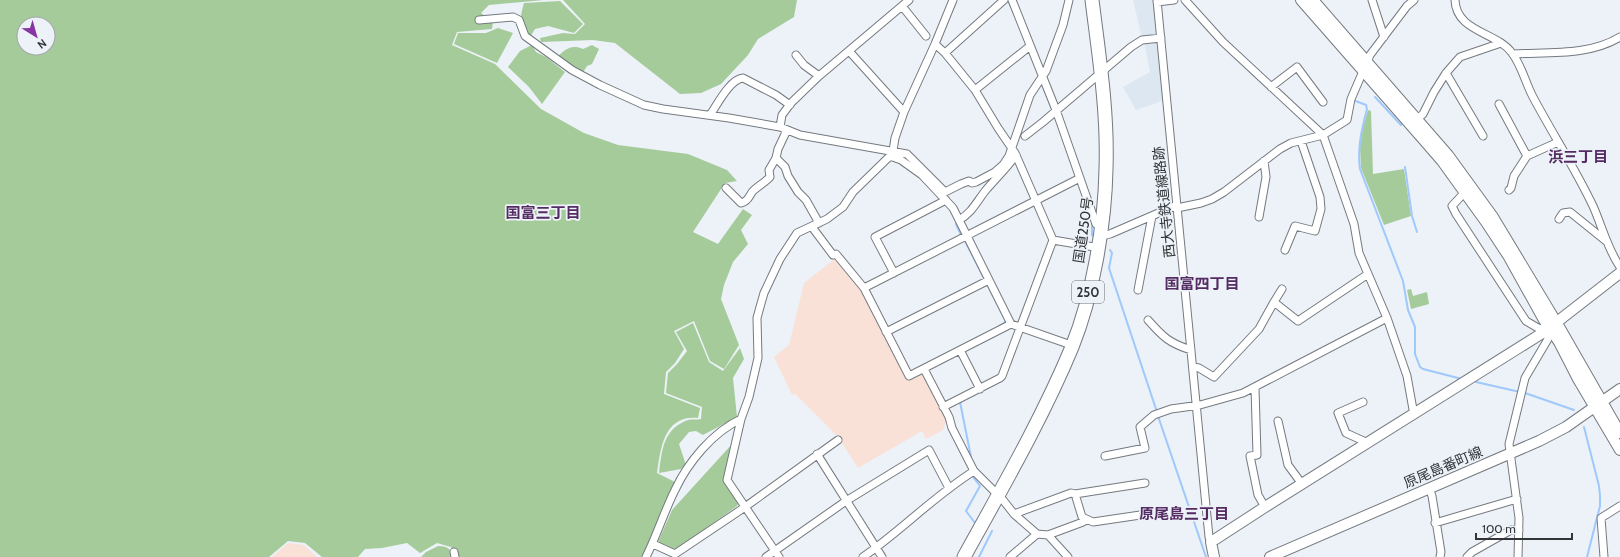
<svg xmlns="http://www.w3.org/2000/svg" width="1620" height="557" viewBox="0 0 1620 557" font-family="Cabin,'Noto Sans JP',sans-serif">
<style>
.built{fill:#dce7f2}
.education{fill:#fae1d8}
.green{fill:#a5cb9b;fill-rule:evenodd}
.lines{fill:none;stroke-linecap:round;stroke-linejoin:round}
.stream{stroke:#9fc8fb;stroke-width:2}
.street-casing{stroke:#747a7f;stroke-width:9}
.secondary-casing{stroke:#747a7f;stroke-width:12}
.highway-casing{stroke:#747a7f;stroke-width:15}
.street{stroke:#fff;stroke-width:7}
.secondary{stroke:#fff;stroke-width:10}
.highway{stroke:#fff;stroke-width:13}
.labels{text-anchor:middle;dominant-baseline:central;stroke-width:3.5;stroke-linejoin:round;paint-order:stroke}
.shield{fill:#ecf2f8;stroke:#6a6d70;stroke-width:1}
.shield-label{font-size:13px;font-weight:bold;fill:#323436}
.street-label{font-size:14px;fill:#323436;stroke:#ecf2f8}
.neighbourhood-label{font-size:15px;font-weight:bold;fill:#542b62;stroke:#ecf2f8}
</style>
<rect width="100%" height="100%" fill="#ecf2f8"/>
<path class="built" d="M1133,0H1154L1156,36L1142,38Z
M1158,41L1164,99L1157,103L1136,110L1123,87L1150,72L1144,42Z"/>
<path class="education" d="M836,258L861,290L908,379L921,373L924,374L947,418L943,430L926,439L922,431L858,468L838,437L795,394L792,395L774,357L789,345L804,283Z
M288,543L304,545L317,557H272Z"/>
<path class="green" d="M0,0H544L489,5L481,13L493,22L492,29L457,32L452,45L495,64L541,109L584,133L618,145L688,154L727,170L737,181L725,183L693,232L718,244L743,209L752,215L741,230L748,244L733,262L724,285L721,299L739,345L724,369L710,361L694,321L674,331L684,349L675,363L666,372L664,394L700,408L698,418C664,415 661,447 657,473L675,482L643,557H458L451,547L437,543L420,553L407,543L382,548L365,549L358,557H322L305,543L288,541L269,557H0ZM24,24H48V48H24Z
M563,0H797L794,17L758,39L748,55L721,84L701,93L680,94L615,43L593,40L541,42L540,38L563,33L575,34L585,24Z
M560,1L583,24L574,33L548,26L535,29L530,37C520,23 519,20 524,3Z
M498,28L513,33L497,63L454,44L458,33H486Z
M532,45L536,52L546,57L565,72L542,104L529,87L508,67L520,51Z
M592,45L599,49L592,64L587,66L582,74L557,57C566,49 571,44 583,49Z
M1368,110L1371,111L1373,174L1404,169L1411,216L1384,225L1361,168L1360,147L1363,127Z
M1411,289L1413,296L1427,292L1429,304L1411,309L1407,290Z
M693,323L709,362L723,371L740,348L744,359L733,378L737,417L703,435L696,431L689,432L679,444L686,465L681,469L659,473C662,450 663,429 688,420C692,419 697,420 701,419L702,407L666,393L668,373L677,364L687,351L676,332Z
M733,443L725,485L739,502L737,506L677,549C671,549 662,547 658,542L672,510Z
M438,546C447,546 451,549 454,557H421L426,552Z"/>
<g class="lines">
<path class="stream" d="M1008,0L1013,11
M1041,82L1053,111
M1375,97L1401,125
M1353,100L1366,105L1367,109C1362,128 1357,148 1360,169L1403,281L1408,310L1415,327V354L1420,367L1423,369L1462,379
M1405,167L1412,216L1417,232
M1092,223V235L1094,237
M956,224L961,235
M965,241L1006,321L1004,323L999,326
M1110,250L1112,253L1109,268L1157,412
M1476,382L1520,392
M1525,393L1574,410
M961,402H960L971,457
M1158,416L1206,557
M1584,427L1599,486L1600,496V506L1587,557
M973,477L980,486L966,511L975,523
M979,557L992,531"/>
<g class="street-casing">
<path id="street" d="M1012,0L1056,110L1096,224H1103
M1157,0L1209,537L1211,542
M1185,0L1223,42L1323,135L1354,224L1359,253L1387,318L1407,376L1414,415
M1372,0L1384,37
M1455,0C1456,32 1497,32 1512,53C1522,66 1525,82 1533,97C1552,133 1575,168 1593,206C1602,226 1607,248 1620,267
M1157,2L1174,0
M902,6L926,36
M479,20L513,17L519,20L525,36L572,70L600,85L644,105L663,109L729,118L780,127L800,135L907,154L945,192L961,184L969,181L972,183L976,182L995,172L1003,165L1009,156L1030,95L1046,71L1063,25L1069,0
M935,44L945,53L975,90L998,128L1015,153L1053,240L1002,376L1000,378L943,407
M849,51L904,112
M945,53L1004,0
M1513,54C1549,52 1589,56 1620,37
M796,55L804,65L819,76
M1446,73L1483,136
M1271,87L1297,67L1323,102
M975,90L1030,46
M1499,104L1527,156
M710,115C717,105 730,79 743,78L776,95L790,105
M1417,119L1423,114L1434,92L1446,73L1460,57L1501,43
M780,127L782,115L791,103L819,76L909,0
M787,130L778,149L776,158L785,167L788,176L798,192L806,200L819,223
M1025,136L1043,122L1131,47L1142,40L1161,38
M890,156L901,160L922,175L953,208L1011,324L1074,346
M726,188L741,203C750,201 749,194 754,190C760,185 765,182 770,177L769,170L776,158
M1509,190L1511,188L1514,176L1527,156L1558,142
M1465,192L1452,206L1456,214L1526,321L1538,328L1547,330L1548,339L1525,378L1509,444L1519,518L1518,557
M1177,208L1201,203L1212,199L1224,192L1280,149L1291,143L1323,135L1347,120L1351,99L1370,55L1407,6L1414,0
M1259,217L1266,177L1264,161
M1559,219L1563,213L1570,212L1606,241
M959,220C972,213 977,201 986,190C996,178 1007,168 1016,155
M812,227L833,255L836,254L864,288L909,376L1011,324
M1106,235L1110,234L1177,205
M1053,240L1100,248
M1285,250L1295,226L1315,231L1321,209L1320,197L1301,141
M894,273L875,237L946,200
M864,288L1080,178
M1282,289L1274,302L1298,321L1368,274
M1138,290L1152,216
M1148,320C1163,337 1169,343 1191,350
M886,332L989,280
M960,350L980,389
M1193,367L1199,368L1214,377L1259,329L1274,302
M924,369L949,417L952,428L974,471L1003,500L1014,514L1071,493L1075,494L1145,483
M1255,388L1257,455L1250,456L1258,495L1265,507
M1363,402L1338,413L1346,433L1368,443
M1278,421L1288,465L1302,484
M817,454L882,557
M1105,456L1145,448L1140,427L1154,415L1171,409L1200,405L1243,393L1387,318
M1429,488L1432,496L1441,552L1440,557
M1075,494L1082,517L1093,522L1147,514
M1014,514L1037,534L1048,535L1083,522L1086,519
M1435,523L1517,499
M1048,535L1068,557
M653,544L675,554L745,507L838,440
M454,552L455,557
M646,557C657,535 664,512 675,490C688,462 713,432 741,419
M766,557L846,501L929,450L949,488
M779,557L727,480L741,419L749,397L758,358L757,318L760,307L764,293L780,259L797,233L827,219L843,207L853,192L890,156L893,151L895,138L904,112L935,44L953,0
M863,557C902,530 934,496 974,471
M1010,557L1037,534
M1467,557L1472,552L1511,530H1519
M1604,557L1601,518L1620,506"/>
</g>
<g class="secondary-casing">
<path id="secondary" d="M1301,0L1422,138L1442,161L1486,222L1509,257L1544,320L1559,342L1578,379L1620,450
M1313,0L1448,155L1493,217L1561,330L1620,433
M1214,557L1211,542L1265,507L1544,332L1620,273
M1270,557L1539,441L1566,427L1620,389"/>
</g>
<g class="highway-casing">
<path id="highway" d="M964,557C1002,488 1042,419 1072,347C1093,295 1105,224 1106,169C1108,112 1099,56 1092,0"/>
</g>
<use href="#street" class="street"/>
<use href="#secondary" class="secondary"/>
<use href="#highway" class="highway"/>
</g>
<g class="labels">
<rect class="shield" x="1072" y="281" width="32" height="22" rx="3"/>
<g class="shield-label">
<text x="1088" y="292">250</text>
</g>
<g class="street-label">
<text transform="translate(1164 202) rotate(-96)">西大寺鉄道線路跡</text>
<text transform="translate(1083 230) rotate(-82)">国道250号</text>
<text transform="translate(1443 467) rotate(-23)">原尾島番町線</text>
</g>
<g class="neighbourhood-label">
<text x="1578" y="157">浜三丁目</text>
<text x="543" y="213">国富三丁目</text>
<text x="1202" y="284">国富四丁目</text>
<text x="1184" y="514">原尾島三丁目</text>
</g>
</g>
<g transform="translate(36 36) rotate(143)"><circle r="19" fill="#ecf2f8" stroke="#a2a6aa"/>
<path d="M0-3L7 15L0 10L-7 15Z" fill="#8835a4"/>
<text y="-6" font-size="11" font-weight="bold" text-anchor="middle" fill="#323436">N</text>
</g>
<path d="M1476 533v6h96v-6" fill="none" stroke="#323436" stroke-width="2"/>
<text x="1482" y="533" font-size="12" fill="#323436" stroke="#ecf2f8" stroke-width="3" paint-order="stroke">100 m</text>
</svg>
